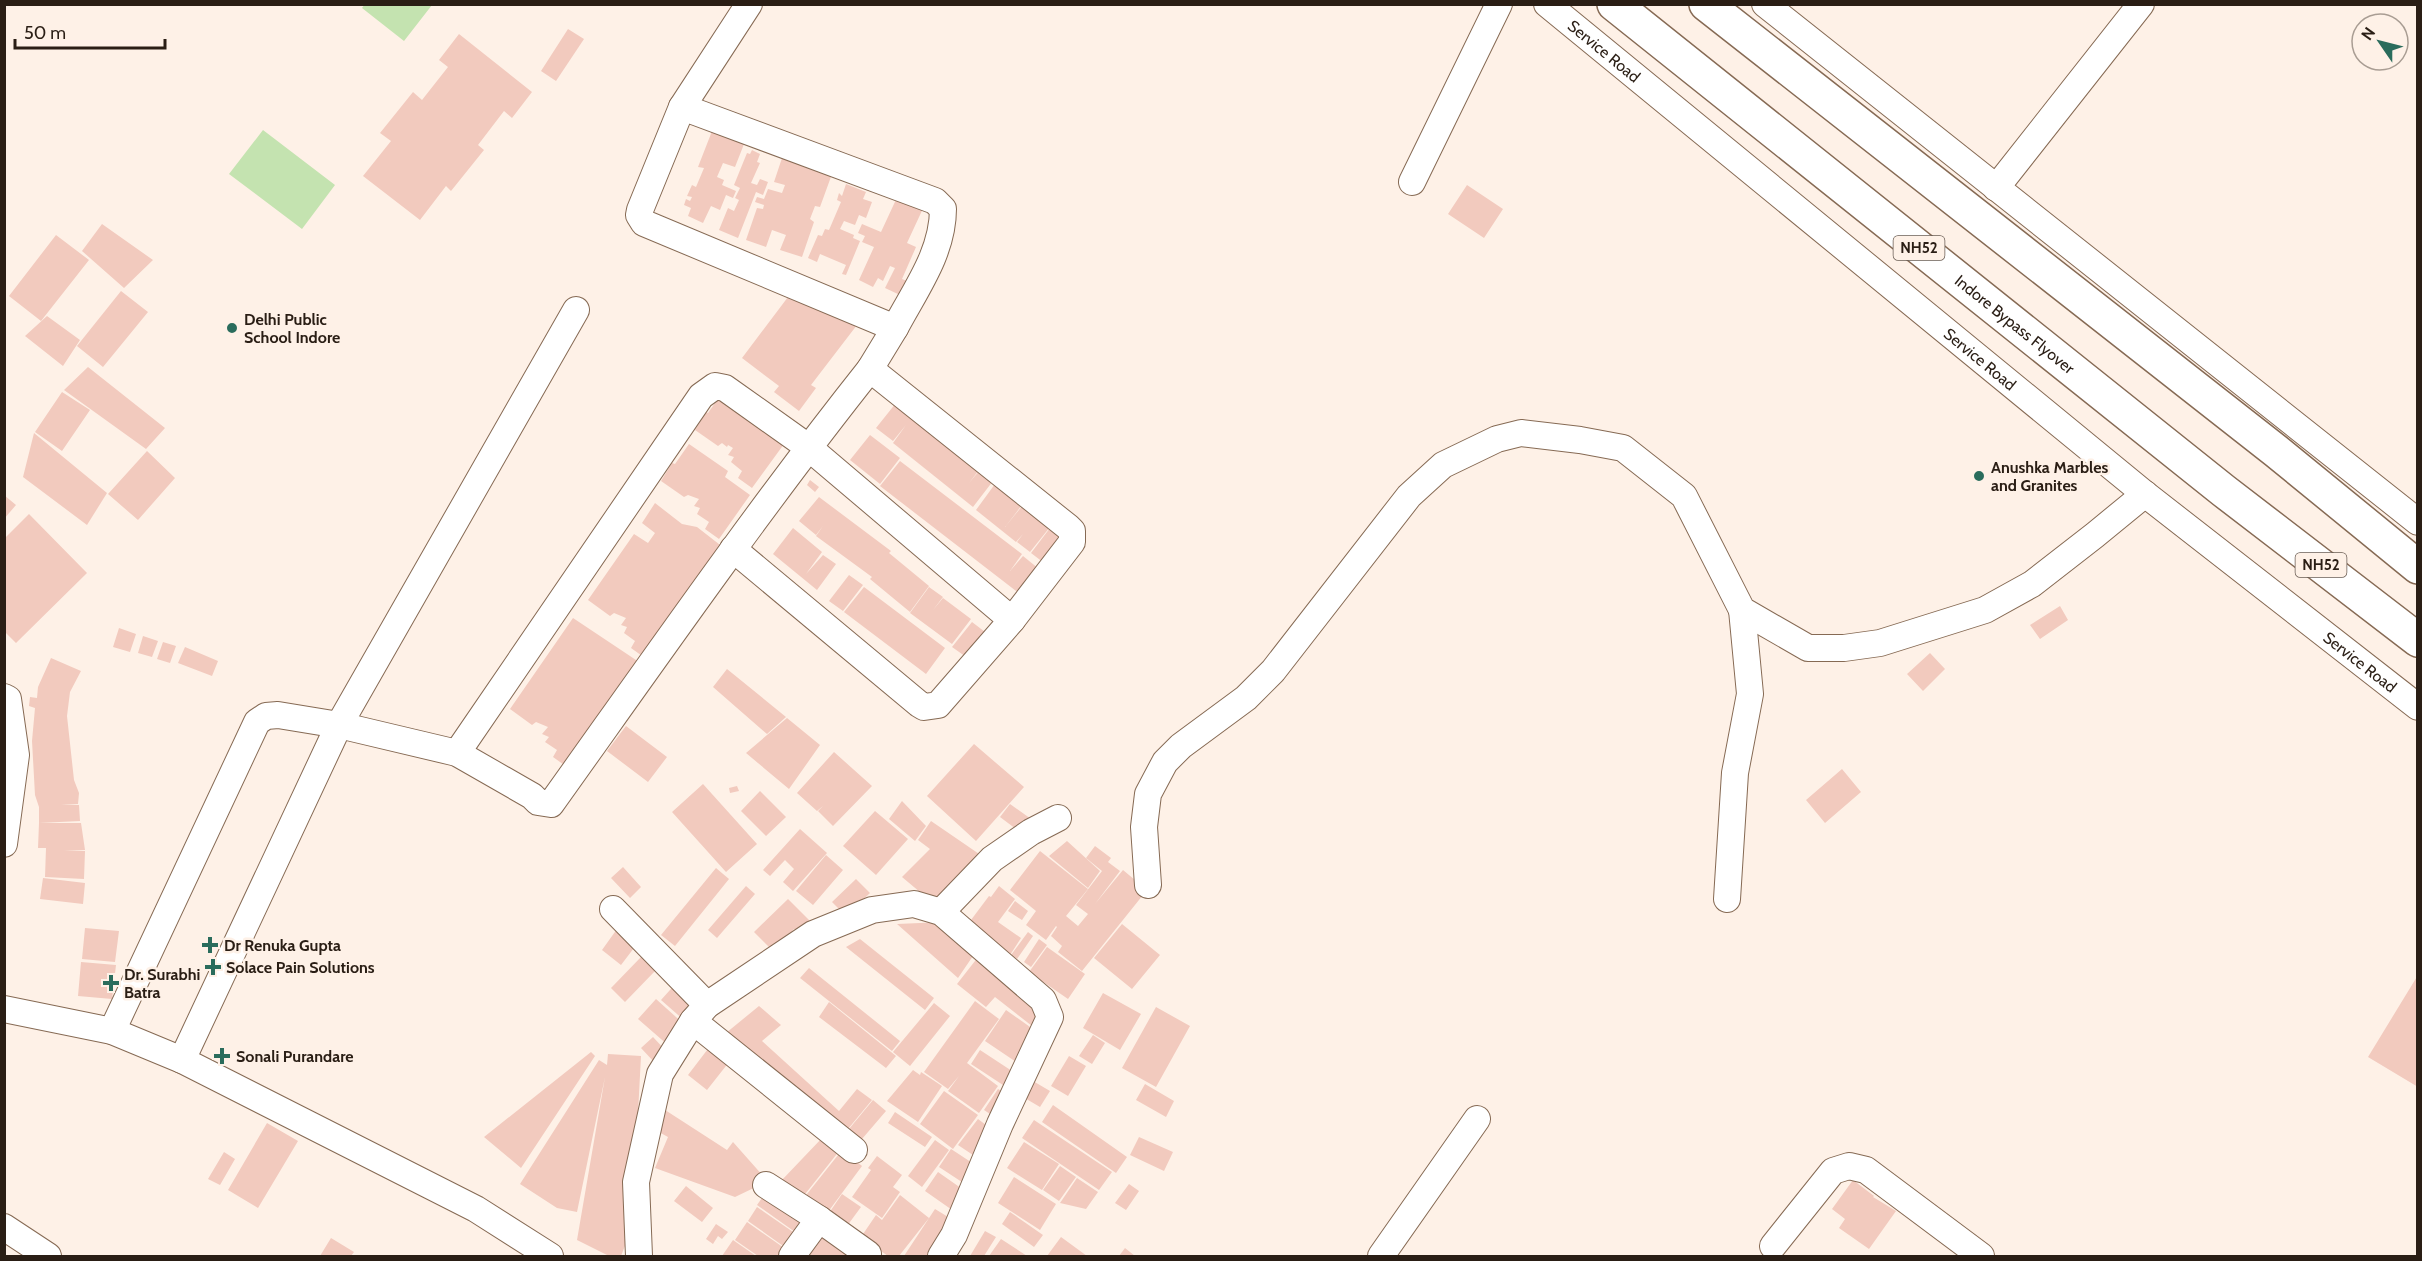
<svg xmlns="http://www.w3.org/2000/svg" width="2422" height="1261" viewBox="0 0 2422 1261" font-family="Cabin,sans-serif">
<style>
.pitch{fill:#c4e3b0}
.building{fill:#f2cabe}
.lines{fill:none;stroke-linecap:round;stroke-linejoin:round}
.minor-casing{stroke:#866a54;stroke-width:28}
.highway-casing{stroke:#866a54;stroke-width:36}
.minor{stroke:#fff;stroke-width:26}
.highway{stroke:#fff;stroke-width:33}
.poi-dot{fill:#2a6c5c;stroke:#fef1e7;stroke-width:2}
.labels{text-anchor:middle;dominant-baseline:central;stroke-width:5;stroke-linejoin:round;paint-order:stroke}
.shield{fill:#fef1e7;stroke:#6a5d54;stroke-width:1.5}
.shield-label{font-size:15px;font-weight:bold;fill:#2a1e15}
.street-label{font-size:16px;fill:#2a1e15;stroke:#fef1e7}
.poi-label{font-size:16px;font-weight:bold;fill:#2a1e15;stroke:#fef1e7;text-anchor:start}
</style>
<rect width="100%" height="100%" fill="#fef1e7"/>
<path class="pitch" d="M365,4H432V5L404,41L362,8Z
M263,130L335,185L302,229L229,174Z"/>
<path class="building" d="M568,29L584,39L556,81L541,71Z
M459,34L532,92L512,118L504,111L478,145L484,150L451,191L446,186L420,220L363,176L391,141L380,133L413,92L422,100L448,67L439,60Z
M714,126L746,139L735,167L723,163L717,177L724,180L722,185L736,191L733,198L726,195L720,210L711,206L703,223L688,216L691,208L684,205L686,199L690,201L692,197L687,196L692,185L696,187L704,168L698,167Z
M752,150L760,154L757,162L760,163L751,183L757,185L760,179L768,182L763,195L756,192L738,238L719,230L728,208L734,211L739,200L735,198L740,188L734,185L747,153L750,154Z
M782,158L832,174L820,207L815,206L810,219L814,222L802,257L780,250L786,235L772,230L766,247L746,240L757,208L763,209L764,205L755,202L757,197L764,199L768,189L782,193L785,185L774,182Z
M846,184L866,192L863,199L872,202L866,218L859,215L855,225L844,221L840,229L854,235L853,238L860,241L846,275L842,274L846,265L820,254L817,262L808,258L818,235L822,236L825,229L829,230L841,202L837,200L839,193L842,196Z
M1467,185L1503,209L1484,238L1448,214Z
M900,191L926,202L907,243L916,247L902,279L907,281L900,295L885,288L895,268L890,266L883,281L878,278L873,287L859,280L874,247L862,242L865,236L858,233L862,224L881,232Z
M102,224L153,260L124,288L82,251Z
M56,235L89,260L41,321L9,296Z
M121,291L148,312L103,367L77,346Z
M788,297L857,325L811,385L816,388L799,411L774,392L779,386L742,358Z
M47,316L80,340L63,366L25,336Z
M88,367L165,428L146,449L64,390Z
M62,392L90,410L62,451L35,432Z
M722,393L784,444L752,488L738,478L742,471L731,462L734,457L728,455L733,448L728,445L727,447L722,443L718,446L695,430L706,412L708,413Z
M896,403L979,470L969,483L979,471L993,481L973,507L893,443L906,425L893,441L876,428Z
M34,433L107,493L87,525L23,477Z
M870,435L900,458L880,484L850,460Z
M689,444L728,471L725,477L750,495L719,539L705,529L709,522L697,514L700,508L694,506L699,499L688,495L684,497L661,481L672,463L675,464Z
M147,451L175,478L138,520L108,494Z
M900,461L1022,554L1010,571L1023,556L1039,569L1020,594L880,486Z
M810,480L819,487L815,492L807,485Z
M995,484L1022,505L1005,527L1023,505L1050,527L1030,552L1017,542L1023,534L1016,542L976,510Z
M4,495L16,505L4,519Z
M819,497L891,551L889,553L929,586L910,612L870,579L872,577L816,536L823,526L816,535L799,521Z
M655,503L682,524L697,527L724,548L645,658L631,648L635,641L624,633L627,627L621,625L626,618L614,613L610,616L588,600L634,534L648,543L655,533L642,523Z
M29,514L87,573L16,643L4,631V539Z
M793,528L822,552L806,574L823,555L836,564L817,590L773,554Z
M1050,528L1067,541L1048,566L1031,553Z
M849,575L863,585L843,611L829,601Z
M864,587L945,648L926,674L844,612Z
M929,587L943,597L933,610L943,598L971,619L952,644L910,613Z
M2060,606L2068,620L2040,639L2030,625Z
M573,618L642,664L567,767L553,757L557,750L545,742L549,737L542,734L548,727L536,722L532,725L510,709Z
M972,622L989,635L969,659L952,647Z
M119,628L136,634L130,652L113,647Z
M143,636L158,641L152,657L138,653Z
M163,642L176,646L170,663L157,659Z
M185,647L218,661L212,676L178,663Z
M1930,653L1945,669L1923,691L1907,674Z
M51,658L81,671L70,692L67,716L74,780L79,793L73,794L79,793L78,804L61,805H79L80,821L39,823V807L35,795L32,741L35,708L29,706L30,697L37,698L38,687Z
M727,669L786,717L767,734L713,687Z
M787,718L820,745L789,789L746,753Z
M626,726L667,757L648,782L607,751Z
M974,744L1024,787L976,841L927,796Z
M834,752L872,786L833,826L818,811L823,806L817,811L797,793Z
M1842,769L1861,792L1825,823L1806,800Z
M703,784L757,844L726,872L672,812Z
M737,786L739,791L730,793L729,788Z
M760,791L786,817L766,836L741,811Z
M902,801L926,826L915,841L889,819Z
M1010,804L1034,821L1024,835L1000,817Z
M875,811L908,839L876,875L843,846Z
M931,821L985,858L939,908L902,877L930,849L918,840Z
M39,823H81L85,850H64L85,851L84,879L45,877L46,848H38Z
M800,829L827,853L793,891L783,882L794,869L785,860L770,876L763,870Z
M1067,841L1100,871L1088,888L1049,856Z
M1095,846L1111,858L1108,862L1120,871L1095,904L1123,870L1147,890L1082,971L1058,952L1062,946L1051,936L1057,927L1056,926L1046,940L1026,925L1036,911L1010,890L1040,851L1088,889L1066,916L1078,926L1088,914L1076,905L1102,871L1086,858Z
M826,855L843,870L813,905L796,891Z
M623,867L641,887L630,898L611,878Z
M716,868L729,879L675,946L661,935Z
M43,878L85,883L83,904L40,899Z
M856,879L870,893L846,916L832,902Z
M746,886L755,894L717,938L708,930Z
M999,886L1015,899L998,922L1021,938L1010,955L968,924L989,896L991,897Z
M788,899L814,925L807,934L794,929L774,952L754,932Z
M1015,901L1028,911L1022,920L1008,911Z
M943,922L977,950L958,978L897,924Z
M1122,924L1160,955L1132,989L1094,958Z
M85,928L119,931L115,962L82,959Z
M617,929L637,944L621,965L602,950Z
M1028,932L1033,936L1017,959L1011,955Z
M860,939L934,998L925,1010L846,947Z
M1039,939L1047,945L1031,967L1024,962Z
M1047,947L1085,974L1068,999L1029,972Z
M982,952L1044,1010L1032,1026L995,997L986,1007L957,984Z
M642,956L656,970L625,1002L611,988Z
M81,962L116,965L112,999L78,996Z
M809,968L900,1041L892,1051L800,978Z
M2418,975V1087L2368,1057Z
M678,981L702,1002L685,1021L661,1000Z
M1103,993L1141,1014L1120,1050L1083,1028Z
M656,999L686,1026L669,1046L638,1019Z
M975,1001L999,1019L967,1063L998,1086L979,1113L948,1091L959,1076L948,1089L924,1072Z
M829,1002L896,1056L886,1068L819,1017Z
M934,1003L950,1016L910,1066L893,1052Z
M759,1006L781,1025L762,1041L839,1111L857,1089L872,1100L843,1135L726,1033Z
M1156,1007L1190,1026L1156,1087L1122,1068Z
M1006,1010L1040,1034L1019,1064L985,1041Z
M1093,1035L1105,1043L1092,1064L1079,1056Z
M653,1037L667,1052L655,1063L641,1048Z
M714,1041L733,1057L707,1090L688,1075Z
M980,1050L1015,1073L1006,1087L971,1064Z
M591,1052L595,1056L521,1168L484,1137Z
M608,1054L641,1056L632,1228L621,1256H609L577,1240L605,1077L577,1212L557,1208L520,1184L599,1060L607,1065Z
M1069,1056L1086,1066L1068,1096L1051,1086Z
M913,1070L920,1075L921,1072L942,1086L918,1122L887,1101Z
M1033,1081L1050,1091L1040,1107L1023,1097Z
M1145,1084L1174,1101L1166,1117L1136,1100Z
M998,1089L1010,1096L996,1118L984,1110Z
M944,1091L978,1115L953,1149L920,1124Z
M873,1100L886,1111L856,1146L844,1135Z
M1053,1105L1127,1157L1116,1173L1042,1122Z
M662,1108L727,1150L733,1142L765,1178L760,1185L735,1197L655,1168L668,1137L657,1131Z
M895,1112L932,1137L925,1147L888,1123Z
M978,1119L994,1131L976,1157L958,1145Z
M1034,1120L1112,1172L1099,1190L1022,1138Z
M267,1123L298,1141L258,1208L228,1190Z
M823,1137L840,1150L802,1198L781,1181Z
M1139,1137L1173,1152L1164,1171L1130,1155Z
M935,1140L949,1150L922,1187L908,1176Z
M1024,1142L1059,1164L1042,1190L1007,1168Z
M951,1149L980,1168L968,1186L939,1167Z
M842,1150L862,1166L825,1216L803,1199Z
M224,1152L235,1159L220,1185L208,1179Z
M877,1156L902,1175L893,1187L900,1192L882,1218L852,1197L871,1170L868,1168Z
M1060,1166L1076,1177L1059,1201L1043,1190Z
M938,1172L968,1193L955,1212L925,1191Z
M1014,1177L1056,1204L1040,1230L998,1203Z
M1077,1178L1098,1192L1086,1209L1060,1203Z
M1853,1180L1874,1196L1873,1197L1896,1211L1869,1249L1839,1228L1845,1219L1832,1209Z
M1129,1184L1139,1191L1126,1210L1115,1203Z
M686,1186L713,1208L702,1222L674,1201Z
M769,1188L807,1215L795,1232L757,1205Z
M842,1194L861,1207L847,1226L829,1213Z
M900,1195L929,1218L899,1256H888L861,1237L876,1215L882,1220Z
M757,1207L796,1234L786,1248L748,1221Z
M935,1209L958,1223L936,1256H904Z
M1010,1212L1043,1235L1034,1247L1002,1224Z
M747,1222L787,1250L783,1256H758L735,1240Z
M716,1224L728,1232L722,1239L718,1236L713,1244L706,1239Z
M985,1231L996,1237L984,1256H970Z
M820,1234L852,1256H804Z
M1061,1237L1087,1256H1047Z
M331,1238L354,1252L351,1256H320Z
M1001,1239L1027,1256H989Z
M733,1240L756,1256H722Z
M1125,1248L1135,1256H1119Z"/>
<g class="lines">
<g class="minor-casing">
<g id="minor">
<path id="s1" d="M1547,4L2145,494L2418,707"/>
<path d="M1765,4L2418,522"/>
<path d="M682,107L935,201L943,209C943,253 915,290 895,328"/>
<path d="M1412,182L1499,4"/>
<path d="M1996,188L2141,4"/>
<path d="M733,549L919,704L924,707L938,705L1012,620L1072,542V531L1068,527L870,369L895,328L644,223L639,215L640,210L682,107L749,4"/>
<path d="M4,697L8,699L16,755L4,844"/>
<path d="M457,753L701,396L715,386L725,388L808,447L1012,620"/>
<path d="M1148,885L1144,827L1148,794L1165,762L1181,746L1246,698L1273,671L1409,496L1443,465L1497,439L1521,433L1580,440L1623,448L1684,496L1742,610L1808,648H1844L1880,643L1985,610L2032,584L2095,535L2145,494"/>
<path d="M1727,899L1735,773L1750,694L1742,610"/>
<path d="M613,909L707,1005"/>
<path d="M941,912L992,859L1031,832L1058,818"/>
<path d="M4,1009L112,1031L182,1060L476,1209L550,1256"/>
<path d="M693,1021L854,1150"/>
<path d="M112,1031L257,722L266,716L278,715L339,725L457,753L532,796L538,802L551,804C656,657 758,510 870,369"/>
<path d="M182,1060L339,725L576,310"/>
<path d="M766,1185L819,1219"/>
<path d="M4,1227L48,1256"/>
<path d="M1773,1246L1833,1171L1849,1166L1866,1170L1981,1256"/>
<path d="M639,1256L636,1182L660,1074L693,1021L707,1005L813,934L872,910L914,904L941,912L1043,1000L1050,1017L1000,1124L954,1235L941,1256"/>
<path d="M792,1256L819,1219L868,1254L867,1256"/>
<path d="M1381,1256L1477,1119"/>
</g>
</g>
<g class="highway-casing">
<g id="highway">
<path id="s2" d="M1614,4L2224,491L2418,640"/>
<path d="M1706,4L2276,451L2418,567"/>
</g>
</g>
<use href="#minor" class="minor"/>
<use href="#highway" class="highway"/>
</g>
<g class="poi-dot">
<circle cx="232" cy="328" r="6"/>
<circle cx="1979" cy="476" r="6"/>
<path d="M207 936h6v6h6v6h-6v6h-6v-6h-6v-6h6z"/>
<path d="M210 958h6v6h6v6h-6v6h-6v-6h-6v-6h6z"/>
<path d="M108 974h6v6h6v6h-6v6h-6v-6h-6v-6h6z"/>
<path d="M219 1047h6v6h6v6h-6v6h-6v-6h-6v-6h6z"/>
</g>
<g class="labels">
<g class="shield">
<rect x="1893.5" y="236" width="51" height="24" rx="4.5"/>
<rect x="2295.5" y="553" width="51" height="24" rx="4.5"/>
</g>
<g class="shield-label">
<text x="1919" y="248">NH52</text>
<text x="2321" y="565">NH52</text>
</g>
<g class="street-label">
<text stroke="none"><textPath href="#s1" startOffset="74">Service Road</textPath></text>
<text stroke="none"><textPath href="#s2" startOffset="513">Indore Bypass Flyover</textPath></text>
<text stroke="none"><textPath href="#s1" startOffset="560">Service Road</textPath></text>
<text stroke="none"><textPath href="#s1" startOffset="1046">Service Road</textPath></text>
</g>
<g class="poi-label">
<text x="244" y="319">Delhi Public<tspan x="244" dy="18">School Indore</tspan></text>
<text x="1991" y="467">Anushka Marbles<tspan x="1991" dy="18">and Granites</tspan></text>
<text x="224" y="945">Dr Renuka Gupta</text>
<text x="226" y="967">Solace Pain Solutions</text>
<text x="124" y="974">Dr. Surabhi<tspan x="124" dy="18">Batra</tspan></text>
<text x="236" y="1056">Sonali Purandare</text>
</g>
</g>
<rect width="2422" height="1261" fill="none" stroke="#2a1e15" stroke-width="12"/>
<g transform="translate(2380 42) rotate(305)"><circle r="28" fill="#fef1e7" stroke="#a99d93" stroke-width="1.5"/>
<path d="M0-4.5L10 22L0 15L-10 22Z" fill="#2a6c5c"/>
<text y="-9" font-size="16" font-weight="bold" text-anchor="middle" fill="#2a1e15">N</text>
</g>
<path d="M15 39v9h150v-9" fill="none" stroke="#2a1e15" stroke-width="3"/>
<text x="24" y="39" font-size="18" fill="#2a1e15" stroke="#fef1e7" stroke-width="4.5" paint-order="stroke">50 m</text>
</svg>
